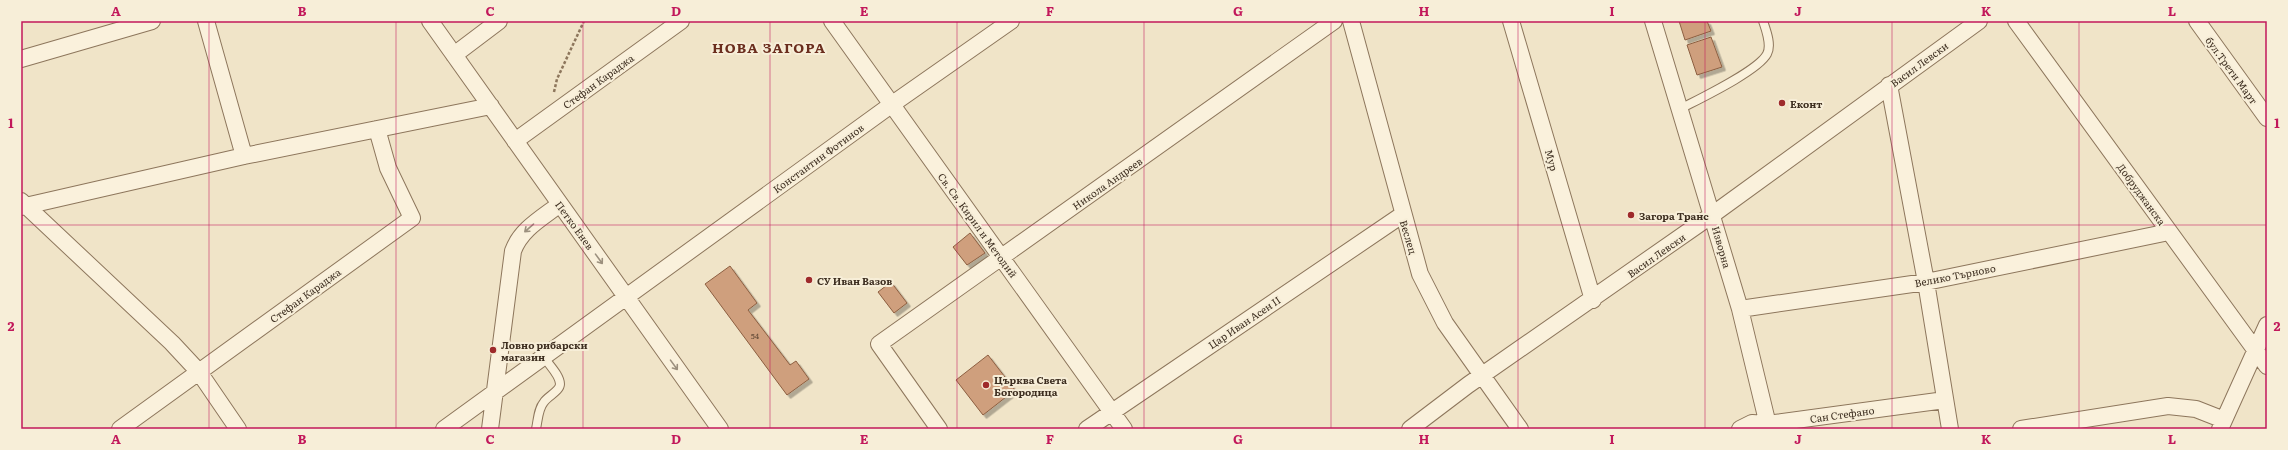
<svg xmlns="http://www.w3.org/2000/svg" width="2288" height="450" viewBox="0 0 2288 450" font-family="Literata,serif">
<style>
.building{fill:#cf9f7d;stroke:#8d5f41;filter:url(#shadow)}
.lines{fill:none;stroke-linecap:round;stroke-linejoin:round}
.lane-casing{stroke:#8d765c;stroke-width:10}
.street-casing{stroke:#8d765c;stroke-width:18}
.path{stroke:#8d765c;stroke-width:2.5;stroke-dasharray:3 2;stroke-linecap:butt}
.lane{stroke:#faf1dc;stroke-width:8}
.street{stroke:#faf1dc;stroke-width:16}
.oneway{stroke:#9c907e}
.grid{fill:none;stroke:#c2185b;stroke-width:1;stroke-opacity:0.55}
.poi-dot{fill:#9e2a2b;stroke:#f7eed8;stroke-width:1.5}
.labels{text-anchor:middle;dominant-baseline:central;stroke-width:4;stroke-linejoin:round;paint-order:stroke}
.number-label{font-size:8px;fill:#624a37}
.street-label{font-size:10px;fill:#3d2e20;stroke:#f7eed8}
.poi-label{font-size:10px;font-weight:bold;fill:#3d2e20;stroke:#f7eed8;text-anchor:start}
.district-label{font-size:14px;font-weight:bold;letter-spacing:1px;fill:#6b2e1e;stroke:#f7eed8}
.neatline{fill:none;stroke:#c2185b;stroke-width:1.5}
.grid-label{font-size:13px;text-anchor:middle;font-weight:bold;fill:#c2185b}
</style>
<defs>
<filter id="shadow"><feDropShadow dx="3.5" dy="3.5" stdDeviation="0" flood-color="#0004"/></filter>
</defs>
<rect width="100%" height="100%" fill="#f0e4c8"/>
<path class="building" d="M1679,21H1707L1711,31L1685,40Z
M1711,37L1722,67L1697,75L1687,45Z
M970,233L985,253L967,265L953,247Z
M730,266L757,303L748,310L790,365L796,361L809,379L787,395L705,284Z
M891,282L907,303L894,313L878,292Z
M988,355L1015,390L983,415L956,380Z"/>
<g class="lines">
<g class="lane-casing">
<path id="lane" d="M1680,109C1699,99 1758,71 1767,54C1772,45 1766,30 1763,21
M536,429C538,420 538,409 544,402C548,396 560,391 560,384C560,375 548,364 544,357"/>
</g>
<g class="street-casing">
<path id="street" d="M206,21L244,156
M430,21L720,429
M832,21L1124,429
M1351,21L1420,274L1445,323L1520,429
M1511,21L1593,300
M1653,21L1740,309L1769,429
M2016,21L2267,366
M2197,21L2267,118
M454,55L499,21
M21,59L152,21
M1889,85L1926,282L1950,429
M515,141L681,21
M21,201L172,343L199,372L238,429
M21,207L244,156L491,106
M1740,309L1926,282L2169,232
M120,429L412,218L388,168L377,129
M444,429L891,105L1011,21
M490,429L513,251C521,229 542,218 560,204
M939,429L879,344L1334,21
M1087,429L1402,215
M1410,429L1468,385L1712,215L1979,21
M1740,429L1752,423L1767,424L1945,400
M2021,429L2168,406L2196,409L2224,420
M2220,429L2267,325"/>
</g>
<path class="path" d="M554,92L557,79L584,21"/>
<use href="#lane" class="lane"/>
<use href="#street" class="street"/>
</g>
<defs><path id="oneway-shaft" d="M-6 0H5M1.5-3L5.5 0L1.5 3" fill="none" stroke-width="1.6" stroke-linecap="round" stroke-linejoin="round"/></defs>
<g class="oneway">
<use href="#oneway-shaft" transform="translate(529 228) rotate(139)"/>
<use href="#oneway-shaft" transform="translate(599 259) rotate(54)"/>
<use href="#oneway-shaft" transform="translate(674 365) rotate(54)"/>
</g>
<path class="grid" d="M209,21V429M396,21V429M583,21V429M770,21V429M957,21V429M1144,21V429M1331,21V429M1518,21V429M1705,21V429M1892,21V429M2079,21V429M21,225H2267"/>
<g class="poi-dot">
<circle cx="1782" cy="103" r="4"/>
<circle cx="1631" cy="215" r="4"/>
<circle cx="809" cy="280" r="4"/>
<circle cx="493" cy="350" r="4"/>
<circle cx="986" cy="385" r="4"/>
</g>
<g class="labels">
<g class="number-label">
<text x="755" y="335">54</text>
</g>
<g class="street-label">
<text transform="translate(1919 64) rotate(-36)">Васил Левски</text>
<text transform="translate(2232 70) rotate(54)">бул.Трети Март</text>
<text transform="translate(598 81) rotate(-36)">Стефан Караджа</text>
<text transform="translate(818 158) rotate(-36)">Константин Фотинов</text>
<text transform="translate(1552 160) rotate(74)">Мур</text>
<text transform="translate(1107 183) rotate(-35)">Никола Андреев</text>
<text transform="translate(2142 194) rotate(54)">Добруджанска</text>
<text transform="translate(575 225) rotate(54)">Петко Енев</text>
<text transform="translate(978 225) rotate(54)">Св. Св. Кирил и Методий</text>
<text transform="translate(1409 237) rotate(73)">Веслец</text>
<text transform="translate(1722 247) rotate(74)">Изворна</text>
<text transform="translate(1656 255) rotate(-35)">Васил Левски</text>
<text transform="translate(1955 275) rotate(-11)">Велико Търново</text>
<text transform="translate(305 295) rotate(-36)">Стефан Караджа</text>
<text transform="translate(1244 322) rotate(-34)">Цар Иван Асен II</text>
<text transform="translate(1842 414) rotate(-8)">Сан Стефано</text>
</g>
<g class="poi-label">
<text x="1790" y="103">Еконт</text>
<text x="1639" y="215">Загора Транс</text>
<text x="817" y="280">СУ Иван Вазов</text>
<text x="501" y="344">Ловно рибарски<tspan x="501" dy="12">магазин</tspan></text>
<text x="994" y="379">Църква Света<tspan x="994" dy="12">Богородица</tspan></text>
</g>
<g class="district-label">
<text x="769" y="47">НОВА ЗАГОРА</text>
</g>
</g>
<rect width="2288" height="450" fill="none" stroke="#f7eed8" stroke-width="44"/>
<rect x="22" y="22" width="2244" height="406" class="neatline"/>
<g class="grid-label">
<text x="116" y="16">A</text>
<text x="302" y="16">B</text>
<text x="490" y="16">C</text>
<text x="676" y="16">D</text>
<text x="864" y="16">E</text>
<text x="1050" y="16">F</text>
<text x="1238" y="16">G</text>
<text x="1424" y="16">H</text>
<text x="1612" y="16">I</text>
<text x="1798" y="16">J</text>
<text x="1986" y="16">K</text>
<text x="2172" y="16">L</text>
<text x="11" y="128">1</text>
<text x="2277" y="128">1</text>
<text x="11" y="331">2</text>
<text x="2277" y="331">2</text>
<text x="116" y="444">A</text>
<text x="302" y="444">B</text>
<text x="490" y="444">C</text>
<text x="676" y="444">D</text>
<text x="864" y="444">E</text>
<text x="1050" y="444">F</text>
<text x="1238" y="444">G</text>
<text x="1424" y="444">H</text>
<text x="1612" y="444">I</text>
<text x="1798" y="444">J</text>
<text x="1986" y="444">K</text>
<text x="2172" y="444">L</text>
</g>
</svg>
